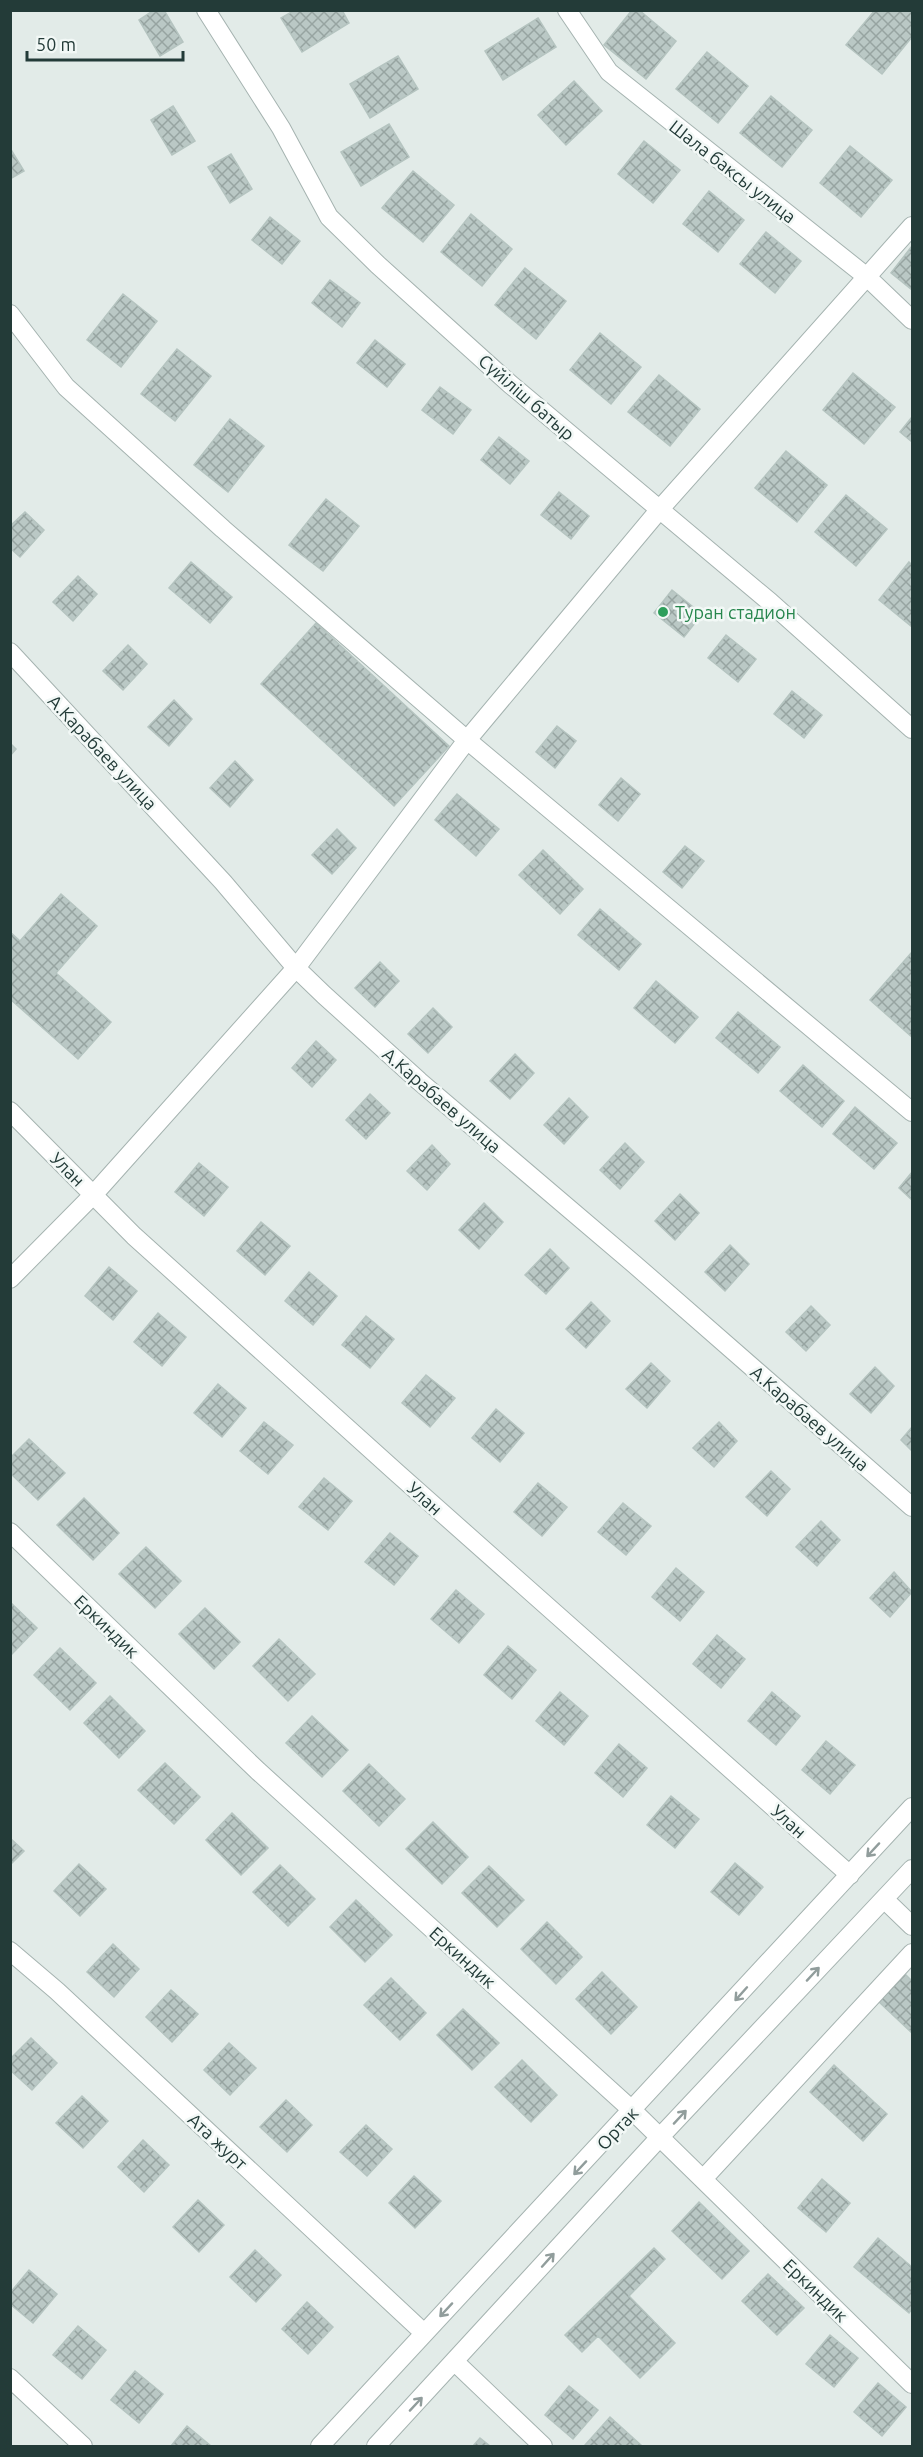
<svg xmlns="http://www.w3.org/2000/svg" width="923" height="2457" viewBox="0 0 923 2457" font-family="Ubuntu,sans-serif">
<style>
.building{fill:url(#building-cross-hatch);stroke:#b5c4c0;stroke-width:1.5}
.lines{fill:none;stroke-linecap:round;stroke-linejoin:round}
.minor-casing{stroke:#a5b3b0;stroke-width:20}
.minor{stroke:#fff;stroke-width:18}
.oneway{stroke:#919d9c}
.leisure-dot{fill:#2e9e5b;stroke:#f2f8f6;stroke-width:2}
.labels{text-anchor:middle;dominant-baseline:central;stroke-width:5;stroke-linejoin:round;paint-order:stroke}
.street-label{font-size:18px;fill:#233b38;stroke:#f2f8f6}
.leisure-label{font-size:18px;fill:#27864d;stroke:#f2f8f6;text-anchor:start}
</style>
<defs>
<pattern id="building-cross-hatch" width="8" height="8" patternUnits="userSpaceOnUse" patternTransform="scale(1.5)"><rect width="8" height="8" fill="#bac8c5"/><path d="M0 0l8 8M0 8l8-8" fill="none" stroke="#97a4a1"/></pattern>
</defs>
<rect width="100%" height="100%" fill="#e2ebe8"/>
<path class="building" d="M154,10H164L183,42L160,56L139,20Z
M295,10H342L349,23L302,52L281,18Z
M632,10H639L676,41L646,79L604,45Z
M875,10H912V37L882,74L846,45Z
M538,18L556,47L503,80L485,51Z
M707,52L748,86L718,123L676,89Z
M398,56L418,89L370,118L350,84Z
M574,81L602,111L566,145L538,115Z
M771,96L812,130L782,167L740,133Z
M173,106L195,141L172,155L151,120Z
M389,124L409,157L361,186L341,152Z
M644,141L680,170L653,203L618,174Z
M850,146L892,180L861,217L820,183Z
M10,148L24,171L10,179Z
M231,154L252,189L230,203L208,167Z
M413,171L454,205L423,242L382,208Z
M709,191L744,220L718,252L683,224Z
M471,214L512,249L482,286L441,252Z
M270,217L300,241L282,264L252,240Z
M766,232L801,261L775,293L740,264Z
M912,246V290L891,273Z
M525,268L566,301L536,339L495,305Z
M330,280L360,303L342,327L312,303Z
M123,294L157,321L121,367L87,340Z
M600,333L641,367L611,404L570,370Z
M375,340L405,364L387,387L357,363Z
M177,349L211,376L175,421L141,394Z
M853,373L895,407L864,444L823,410Z
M659,375L700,409L670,446L628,412Z
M440,387L471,410L453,434L422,410Z
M912,417V442L900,432Z
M230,419L264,446L228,492L194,465Z
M499,437L529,461L510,484L481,460Z
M786,451L827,485L797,522L755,488Z
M559,492L589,516L571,539L541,515Z
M846,495L887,529L856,566L815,532Z
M326,499L359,526L323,571L289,545Z
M25,512L44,530L20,557L10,548V526Z
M191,562L232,597L210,623L169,588Z
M909,562L912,565V627L879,600Z
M78,576L97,594L73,621L53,602Z
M672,590L702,614L684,637L654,613Z
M316,623L449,746L394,806L261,684Z
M726,635L756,659L738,682L708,658Z
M128,645L147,664L123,690L103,671Z
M792,691L822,715L804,738L774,714Z
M174,700L192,719L169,746L148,727Z
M557,726L576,741L555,768L536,752Z
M10,743L16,749L10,756Z
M235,761L253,780L230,807L210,788Z
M621,778L640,794L618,821L599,805Z
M457,794L499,829L476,856L435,820Z
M337,829L356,848L332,874L312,855Z
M685,846L704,861L682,888L663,872Z
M543,850L583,889L560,914L519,875Z
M61,894L97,926L56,973L111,1022L78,1059L10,999V932L20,941Z
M600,909L641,944L619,970L578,935Z
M912,952V1037L870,1000Z
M380,962L399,981L375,1007L355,988Z
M656,981L698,1017L675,1043L634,1008Z
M433,1008L452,1027L428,1053L408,1034Z
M738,1012L780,1047L758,1073L716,1038Z
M316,1041L336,1060L312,1087L292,1068Z
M515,1054L534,1073L510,1099L490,1081Z
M803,1065L844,1101L822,1127L780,1091Z
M370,1094L390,1113L366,1139L346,1120Z
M569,1098L588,1117L564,1144L544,1125Z
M855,1107L897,1143L874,1169L833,1134Z
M625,1143L644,1162L620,1189L600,1170Z
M432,1145L450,1164L427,1190L407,1171Z
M199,1163L228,1187L204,1216L175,1192Z
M912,1172V1200L899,1188Z
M680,1194L699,1213L675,1240L655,1221Z
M484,1203L503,1222L479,1249L459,1230Z
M261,1222L290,1246L265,1275L237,1251Z
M730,1245L749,1264L725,1291L705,1272Z
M550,1249L569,1268L546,1294L525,1275Z
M109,1267L137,1291L113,1320L85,1296Z
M309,1272L337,1296L313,1325L285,1301Z
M591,1302L610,1321L586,1348L566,1329Z
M811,1306L830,1325L806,1351L786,1332Z
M158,1313L186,1337L162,1366L134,1342Z
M366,1316L394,1339L370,1368L342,1345Z
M651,1363L670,1381L647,1408L626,1389Z
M875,1367L894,1386L871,1413L850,1394Z
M426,1375L455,1398L430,1427L402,1403Z
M218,1384L246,1408L222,1437L194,1413Z
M496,1409L524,1433L500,1462L472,1438Z
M264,1422L293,1445L268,1474L240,1451Z
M719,1422L737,1441L714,1467L693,1448Z
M912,1427V1451L901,1440Z
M29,1439L65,1473L38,1500L10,1473V1458Z
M771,1471L790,1489L767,1516L746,1497Z
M324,1478L352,1501L328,1530L299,1507Z
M538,1483L567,1507L542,1536L514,1512Z
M84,1498L119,1533L93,1560L57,1525Z
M623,1503L651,1526L626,1555L598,1532Z
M821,1521L840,1540L817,1566L796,1547Z
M390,1533L418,1556L394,1585L365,1562Z
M146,1547L181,1581L155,1608L119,1574Z
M676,1568L704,1592L680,1621L652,1597Z
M894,1572L912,1592L890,1617L870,1598Z
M456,1590L484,1614L459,1643L431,1619Z
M10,1602L37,1628L11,1655H10Z
M205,1608L240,1642L214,1669L179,1634Z
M717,1635L745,1659L721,1688L693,1664Z
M279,1639L315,1674L288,1701L253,1666Z
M508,1646L536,1670L512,1699L484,1675Z
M60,1648L96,1683L70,1710L34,1675Z
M560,1692L588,1716L564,1745L536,1721Z
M772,1692L800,1716L776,1745L748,1721Z
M110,1696L145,1731L119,1758L84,1723Z
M312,1716L348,1750L322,1777L286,1743Z
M826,1741L855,1765L830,1794L802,1770Z
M619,1744L647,1768L623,1797L595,1773Z
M165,1763L200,1797L174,1824L138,1790Z
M369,1764L405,1799L379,1826L343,1791Z
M671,1796L699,1819L675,1848L647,1825Z
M232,1813L268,1848L241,1875L206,1840Z
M433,1822L468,1857L442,1884L406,1849Z
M10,1838L24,1851L10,1865Z
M735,1863L763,1887L739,1915L711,1892Z
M79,1864L106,1889L80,1916L54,1891Z
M280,1865L315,1899L288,1926L253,1892Z
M489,1866L524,1900L497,1927L462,1893Z
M356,1900L392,1935L365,1962L330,1927Z
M547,1922L582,1957L556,1984L521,1949Z
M113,1944L139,1969L114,1997L87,1972Z
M602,1972L637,2007L611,2034L576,1999Z
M904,1973L912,1981V2033L878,2001Z
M391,1978L426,2013L400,2040L364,2005Z
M171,1990L198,2014L172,2042L146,2017Z
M463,2009L499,2043L472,2070L437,2035Z
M31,2038L57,2063L32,2090L10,2070V2059Z
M229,2043L256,2068L230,2095L204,2070Z
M522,2060L557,2095L531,2122L495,2087Z
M834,2065L887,2114L863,2141L810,2092Z
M82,2096L108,2121L83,2148L56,2123Z
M286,2100L312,2125L287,2152L260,2127Z
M366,2125L392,2149L367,2176L340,2152Z
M143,2140L169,2165L144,2192L118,2167Z
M414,2176L441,2201L415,2228L389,2203Z
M822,2179L850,2203L826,2232L798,2208Z
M198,2200L224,2225L199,2252L173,2227Z
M699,2202L749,2251L722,2279L672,2231Z
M878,2238L912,2267V2309L909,2313L854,2267Z
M654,2248L665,2259L629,2296L675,2343L640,2378L598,2336L582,2352L565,2335Z
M255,2250L281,2275L256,2302L230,2277Z
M29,2270L57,2294L33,2323L10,2304V2293Z
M768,2274L804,2308L777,2335L742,2301Z
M307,2302L333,2327L308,2354L282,2329Z
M78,2326L106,2350L82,2379L53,2355Z
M830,2335L858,2358L834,2387L806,2364Z
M135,2371L163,2394L139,2423L111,2400Z
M878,2383L906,2407L882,2436L854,2412Z
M569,2386L598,2410L573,2439L545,2415Z
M610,2417L642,2446H587L585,2445Z
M187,2426L211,2446H171Z
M480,2438L490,2446H473Z"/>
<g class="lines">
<g class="minor-casing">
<path id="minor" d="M206,10L281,128L329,217L378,265L510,384L770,602L912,729
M567,10L609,72L867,277L912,320
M10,314L66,387L223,529L467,740L912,1112
M10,652L223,882L296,968L324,995L419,1081L634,1264L912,1507
M10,1111L134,1236L397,1473L850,1875
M10,1279L94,1194L296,968L467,740L660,509L912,226
M10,1532L258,1771L633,2111L912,2384
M884,1899L912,1926
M10,1951L57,1991L424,2333
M703,2179L912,1953
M455,2362L543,2446
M10,2378L83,2446
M320,2446L912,1807
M376,2446L660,2137L912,1869"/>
</g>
<use href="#minor" class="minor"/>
</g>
<defs><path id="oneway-shaft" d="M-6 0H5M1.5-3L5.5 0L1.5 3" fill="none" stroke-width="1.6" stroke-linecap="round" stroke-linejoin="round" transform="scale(1.5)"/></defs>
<g class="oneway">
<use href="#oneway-shaft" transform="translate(873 1850) rotate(133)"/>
<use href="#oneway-shaft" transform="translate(813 1974) rotate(-47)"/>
<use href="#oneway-shaft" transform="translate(741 1994) rotate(132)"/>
<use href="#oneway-shaft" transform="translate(680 2117) rotate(-47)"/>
<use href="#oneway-shaft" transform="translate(580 2168) rotate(133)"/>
<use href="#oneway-shaft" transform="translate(548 2260) rotate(-48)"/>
<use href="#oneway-shaft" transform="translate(446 2310) rotate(133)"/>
<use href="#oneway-shaft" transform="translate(416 2404) rotate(-47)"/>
</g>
<circle class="leisure-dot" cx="663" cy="612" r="6"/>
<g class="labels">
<g class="street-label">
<text transform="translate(733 171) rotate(38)">Шала баксы улица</text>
<text transform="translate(527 397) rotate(41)">Сүйіліш батыр</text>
<text transform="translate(103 752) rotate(47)">А.Карабаев улица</text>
<text transform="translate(442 1100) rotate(41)">А.Карабаев улица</text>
<text transform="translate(68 1169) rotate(45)">Улан</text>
<text transform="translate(810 1418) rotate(41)">А.Карабаев улица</text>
<text transform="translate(425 1498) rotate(42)">Улан</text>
<text transform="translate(107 1626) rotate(44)">Еркиндик</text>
<text transform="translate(789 1821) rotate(42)">Улан</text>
<text transform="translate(463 1957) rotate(42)">Еркиндик</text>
<text transform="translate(617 2128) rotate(-47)">Ортак</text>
<text transform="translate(218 2141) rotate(43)">Ата журт</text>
<text transform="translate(816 2290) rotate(44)">Еркиндик</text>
</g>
<g class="leisure-label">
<text x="675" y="612">Туран стадион</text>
</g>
</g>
<rect width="923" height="2457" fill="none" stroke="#233b38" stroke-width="24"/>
<path d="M27 51v9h156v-9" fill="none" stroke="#233b38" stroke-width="3"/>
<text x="36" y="51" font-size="18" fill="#233b38" stroke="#f2f8f6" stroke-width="4.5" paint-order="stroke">50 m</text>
</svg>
